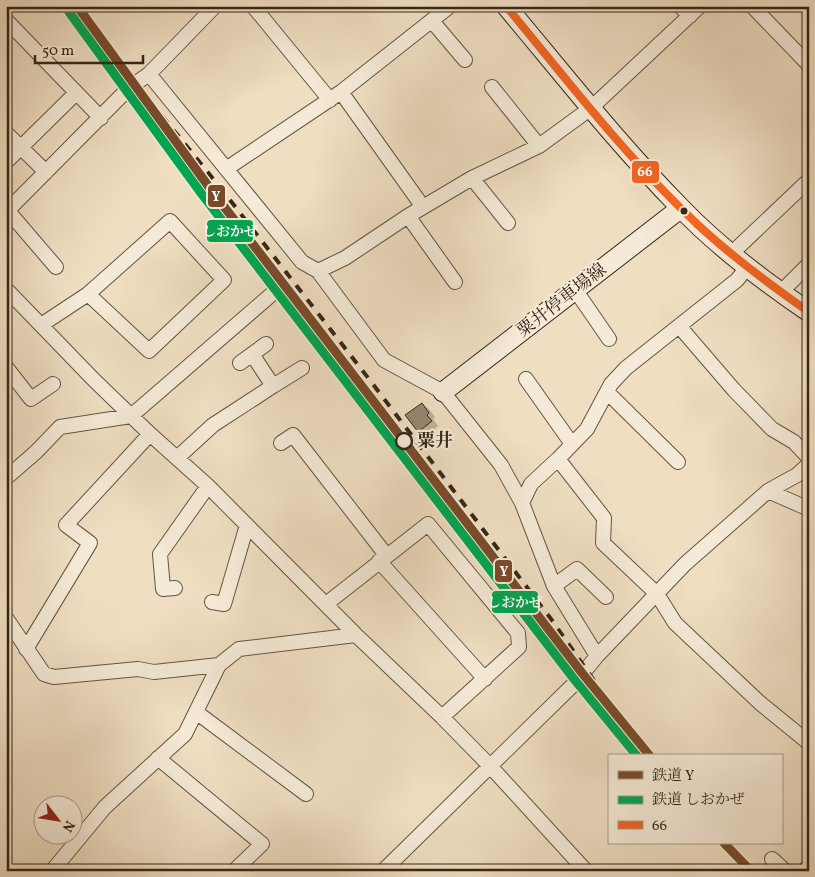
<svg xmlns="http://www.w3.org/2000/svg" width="815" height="877" viewBox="0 0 815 877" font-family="Vollkorn,'Noto Serif JP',serif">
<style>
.shadow{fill:#0003}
.building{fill:#968670;stroke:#362717}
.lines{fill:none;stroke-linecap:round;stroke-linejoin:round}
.street-casing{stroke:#645542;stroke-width:16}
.secondary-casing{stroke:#362717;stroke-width:21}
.street{stroke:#f5ead7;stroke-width:14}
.secondary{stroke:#f5ead7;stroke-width:19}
.rail{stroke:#362717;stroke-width:4;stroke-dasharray:9 9;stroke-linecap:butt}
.bus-1-casing{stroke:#f5ead7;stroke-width:11}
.bus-1{stroke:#f26522;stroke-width:8}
.rail-1-casing{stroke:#f5ead7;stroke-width:12}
.rail-2-casing{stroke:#f5ead7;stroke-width:12}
.rail-1{stroke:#7a4b2a;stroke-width:9}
.rail-2{stroke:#00a651;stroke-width:9}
.bus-dot{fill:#362717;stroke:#f5ead7;stroke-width:2}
.stop-dot{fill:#f5ead7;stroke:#362717;stroke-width:2.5}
.labels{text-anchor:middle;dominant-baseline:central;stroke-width:4.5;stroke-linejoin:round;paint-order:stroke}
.street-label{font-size:18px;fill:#362717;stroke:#f5ead7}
.stop-label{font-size:18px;font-weight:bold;fill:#362717;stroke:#f5ead7;text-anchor:start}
.line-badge{stroke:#f5ead7;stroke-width:2}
.badge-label{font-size:14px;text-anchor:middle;font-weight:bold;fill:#fff}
</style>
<rect width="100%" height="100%" fill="#efdec2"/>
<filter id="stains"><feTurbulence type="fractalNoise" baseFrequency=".004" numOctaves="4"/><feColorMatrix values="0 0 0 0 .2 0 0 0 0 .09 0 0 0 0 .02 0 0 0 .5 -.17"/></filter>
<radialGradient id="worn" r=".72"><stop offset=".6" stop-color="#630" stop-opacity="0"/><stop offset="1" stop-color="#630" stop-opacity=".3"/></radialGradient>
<path class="shadow" d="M422,404L429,409L435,417L433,419L438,426L426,435L419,431Z"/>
<path class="building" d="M422,403L429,413L427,415L432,421L418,432L405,415Z"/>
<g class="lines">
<g class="street-casing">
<path id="street" d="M253,6L330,100
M680,6L690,16
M752,6L809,65
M6,20L101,118
M432,21L465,60
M149,74L302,262L318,271L384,360L443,392L501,465L522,503L554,586L597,656
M492,87L539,146
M341,92L423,207
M6,133L46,172
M6,162L76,93
M226,169L341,92L450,6
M472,178L508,223
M8,211L56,267
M6,212L129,88L149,74L215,6
M408,216L455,282
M732,253L809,180
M318,271L345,258L408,216L472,178L539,146L591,108L700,6
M6,289L94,380L150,434L208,486L356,635L442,717L491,767L586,871
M576,291L609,339
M781,292L809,264
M41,325L88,294L170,221L224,280L149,351L88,294
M679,326L734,390L772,429L794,442L809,458
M240,363L266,344
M6,367L31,399L53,384
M526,379L572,444
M273,386L302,368
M607,392L678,462
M281,443L293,435L386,555
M177,458L213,425L273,386L252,354
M558,459L604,518L603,543L657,594L675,623L760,703L809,743
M6,478L36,452L60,427L131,416L272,294
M768,491L809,509
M522,503L531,484L558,459L587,429L611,384L626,368L737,280L748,266
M379,561L485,679
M554,586L577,569L606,597
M175,588L163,589L160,554L208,486
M212,602L224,604L247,525
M326,604L428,524L518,633L519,647L442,717
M6,618L44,674L54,677L138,669L154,672L219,665
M26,649L90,543L66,525L150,434
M196,712L306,794
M158,758L262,844L234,871
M772,859L785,871
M52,871L105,807L185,734L219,665L239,649L356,635
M383,871L574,684L597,656L685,564L768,491L797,475L809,464
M804,871L809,866"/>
</g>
<g class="secondary-casing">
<path id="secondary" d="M506,6C563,74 618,144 680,207C716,245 765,282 809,312
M443,392L681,208"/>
</g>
<use href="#street" class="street"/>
<use href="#secondary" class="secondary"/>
<path class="rail" d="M128,74L223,191L369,379L551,619L633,736"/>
<g class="bus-1-casing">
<path id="bus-1" d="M506,6C567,80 626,157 696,223C731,256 769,284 809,312"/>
</g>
<use href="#bus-1" class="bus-1"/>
<g class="rail-1-casing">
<path id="rail-1" d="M77,6L209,187L582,673L650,756
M724,843L751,871"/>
</g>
<g class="rail-2-casing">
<path id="rail-2" d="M69,12L201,193L574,679L637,756"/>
</g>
<use href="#rail-1" class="rail-1"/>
<use href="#rail-2" class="rail-2"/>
</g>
<circle class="bus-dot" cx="684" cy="211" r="4.5"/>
<circle class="stop-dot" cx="404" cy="441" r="8"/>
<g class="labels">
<g class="street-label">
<text transform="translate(562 301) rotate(-38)">粟井停車場線</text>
</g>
<g class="stop-label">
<text x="417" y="441">粟井</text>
</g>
</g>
<g class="line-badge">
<rect x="631" y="160" width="29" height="24" rx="5" fill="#f26522"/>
<rect x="207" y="184" width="19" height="24" rx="5" fill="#7a4b2a"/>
<rect x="206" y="219" width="48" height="24" rx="5" fill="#00a651"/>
<rect x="494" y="559" width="19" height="24" rx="5" fill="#7a4b2a"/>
<rect x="491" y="590" width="48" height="24" rx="5" fill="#00a651"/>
</g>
<g class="badge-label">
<text x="645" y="176">66</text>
<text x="216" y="201">Y</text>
<text x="230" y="236">しおかぜ</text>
<text x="504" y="576">Y</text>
<text x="515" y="607">しおかぜ</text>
</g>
<rect width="815" height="877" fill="none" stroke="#efdec2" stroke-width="25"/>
<rect x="8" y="8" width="800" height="862" fill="none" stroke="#362717" stroke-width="2.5"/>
<rect x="12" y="12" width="790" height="852" fill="none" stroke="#362717"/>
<rect x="608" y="754" width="175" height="90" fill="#f5ead7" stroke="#a99c8a"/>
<rect x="618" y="771" width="25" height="8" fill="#7a4b2a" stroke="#a99c8a"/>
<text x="652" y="780" font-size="15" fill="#362717">鉄道 Y</text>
<rect x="618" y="796" width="25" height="8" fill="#00a651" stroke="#a99c8a"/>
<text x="652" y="804" font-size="15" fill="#362717">鉄道 しおかぜ</text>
<rect x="618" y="821" width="25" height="8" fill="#f26522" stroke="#a99c8a"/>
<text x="652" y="830" font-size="15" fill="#362717">66</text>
<g transform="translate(58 820) rotate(121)"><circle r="24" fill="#f5ead7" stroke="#a99c8a"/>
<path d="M0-4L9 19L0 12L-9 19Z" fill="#8f2418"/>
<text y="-8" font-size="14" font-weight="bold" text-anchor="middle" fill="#362717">N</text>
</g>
<path d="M35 55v8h108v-8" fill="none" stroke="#362717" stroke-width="2.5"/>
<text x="42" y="55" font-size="15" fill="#362717" stroke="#f5ead7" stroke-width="4" paint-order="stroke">50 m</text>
<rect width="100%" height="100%" filter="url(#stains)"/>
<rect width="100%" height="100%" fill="url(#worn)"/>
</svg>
